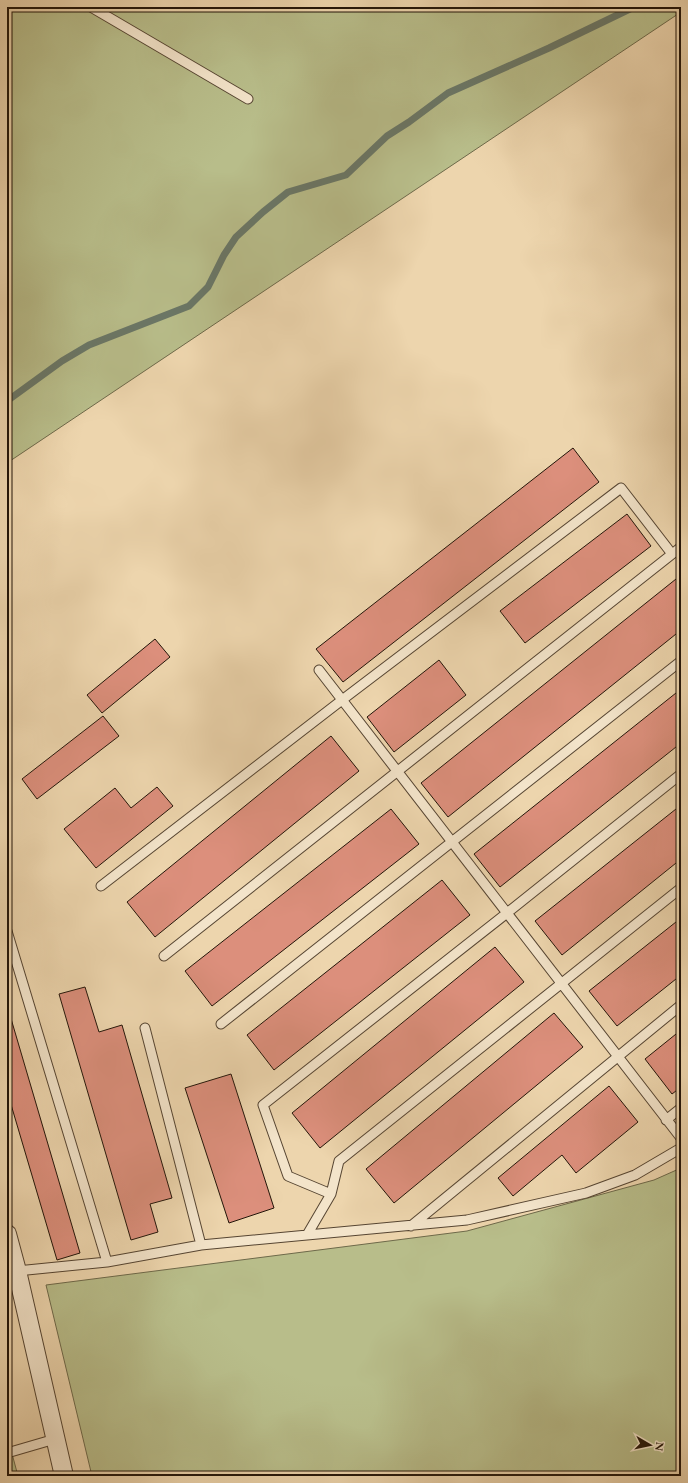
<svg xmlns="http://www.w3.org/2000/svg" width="688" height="1483" viewBox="0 0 688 1483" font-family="'EB Garamond',serif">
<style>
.green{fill:#b8bd8a;stroke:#6e694a}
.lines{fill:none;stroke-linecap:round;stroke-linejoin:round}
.stream{stroke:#6a7767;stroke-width:7}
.building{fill:#dc8f7c;stroke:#231509}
.service-casing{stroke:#564532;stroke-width:11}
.minor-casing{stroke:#564532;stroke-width:20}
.service{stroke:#f3e4ca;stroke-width:9}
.minor{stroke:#f3e4ca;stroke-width:18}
</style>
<rect width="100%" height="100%" fill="#edd5ad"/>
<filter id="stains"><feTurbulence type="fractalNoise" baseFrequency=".005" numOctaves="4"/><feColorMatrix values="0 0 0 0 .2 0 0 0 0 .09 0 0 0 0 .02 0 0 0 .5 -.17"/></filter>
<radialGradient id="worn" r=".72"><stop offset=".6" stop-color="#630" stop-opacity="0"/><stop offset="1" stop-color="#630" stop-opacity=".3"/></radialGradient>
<path class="green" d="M7,7H681V12L7,463Z
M681,1168V1476H92L46,1285L467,1231L654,1180Z
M7,1435L18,1476H7Z"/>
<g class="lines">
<path class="stream" d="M7,401L62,361L89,345L189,306L208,287L224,255L236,237L263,212L288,192L346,175L387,136L409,122L448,93L549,48L634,7"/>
</g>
<path class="building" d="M573,448L599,482L343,682L316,649Z
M627,514L651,546L525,643L500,611Z
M681,575V630L448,817L421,783Z
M155,639L170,657L102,713L87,695Z
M439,660L466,695L394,752L367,717Z
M681,689V743L500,887L474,854Z
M103,716L119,736L37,799L22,779Z
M331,736L359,771L155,937L127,902Z
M157,787L173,806L96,868L64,829L115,788L131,808Z
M681,805V859L562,955L535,921Z
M391,809L419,844L212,1006L185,971Z
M442,880L470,915L274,1070L247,1035Z
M681,918V975L617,1026L589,991Z
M495,947L524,982L320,1148L292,1113Z
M85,987L99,1032L122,1025L172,1198L150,1204L158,1232L131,1240L59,994Z
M7,1005L80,1253L57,1260L7,1091Z
M554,1013L583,1047L394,1203L366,1169Z
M681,1030V1087L672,1094L645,1059Z
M231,1074L274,1208L229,1223L185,1088Z
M609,1086L638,1122L576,1173L562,1155L513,1196L498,1178Z"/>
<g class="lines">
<g class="service-casing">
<path id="service" d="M91,7L248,99
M319,670L681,1138
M101,886L342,700L621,488L672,554
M7,931L107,1262
M164,956L681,547
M221,1024L681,661
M145,1028L201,1245
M666,1120L681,1108
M331,1194L288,1176L263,1105L507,913L681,774
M411,1226L681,1005
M307,1235L331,1194L339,1161L681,888
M7,1272L107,1262L201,1245L467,1220L586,1193L635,1175L681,1148
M7,1453L55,1439"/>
</g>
<g class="minor-casing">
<path id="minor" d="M7,1234L17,1271L64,1476"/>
</g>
<use href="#service" class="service"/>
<use href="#minor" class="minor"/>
</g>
<rect width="688" height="1483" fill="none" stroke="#edd5ad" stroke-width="24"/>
<rect x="8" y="8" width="672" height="1467" fill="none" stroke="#231509" stroke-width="2"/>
<rect x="12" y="12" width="664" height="1459" fill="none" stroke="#231509"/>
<g transform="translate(650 1445) rotate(99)" stroke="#f3e4ca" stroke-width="3" paint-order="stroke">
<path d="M0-3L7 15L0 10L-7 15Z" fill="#231509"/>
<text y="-6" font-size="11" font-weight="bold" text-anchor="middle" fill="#231509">N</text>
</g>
<rect width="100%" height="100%" filter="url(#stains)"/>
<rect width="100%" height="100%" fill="url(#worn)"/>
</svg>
